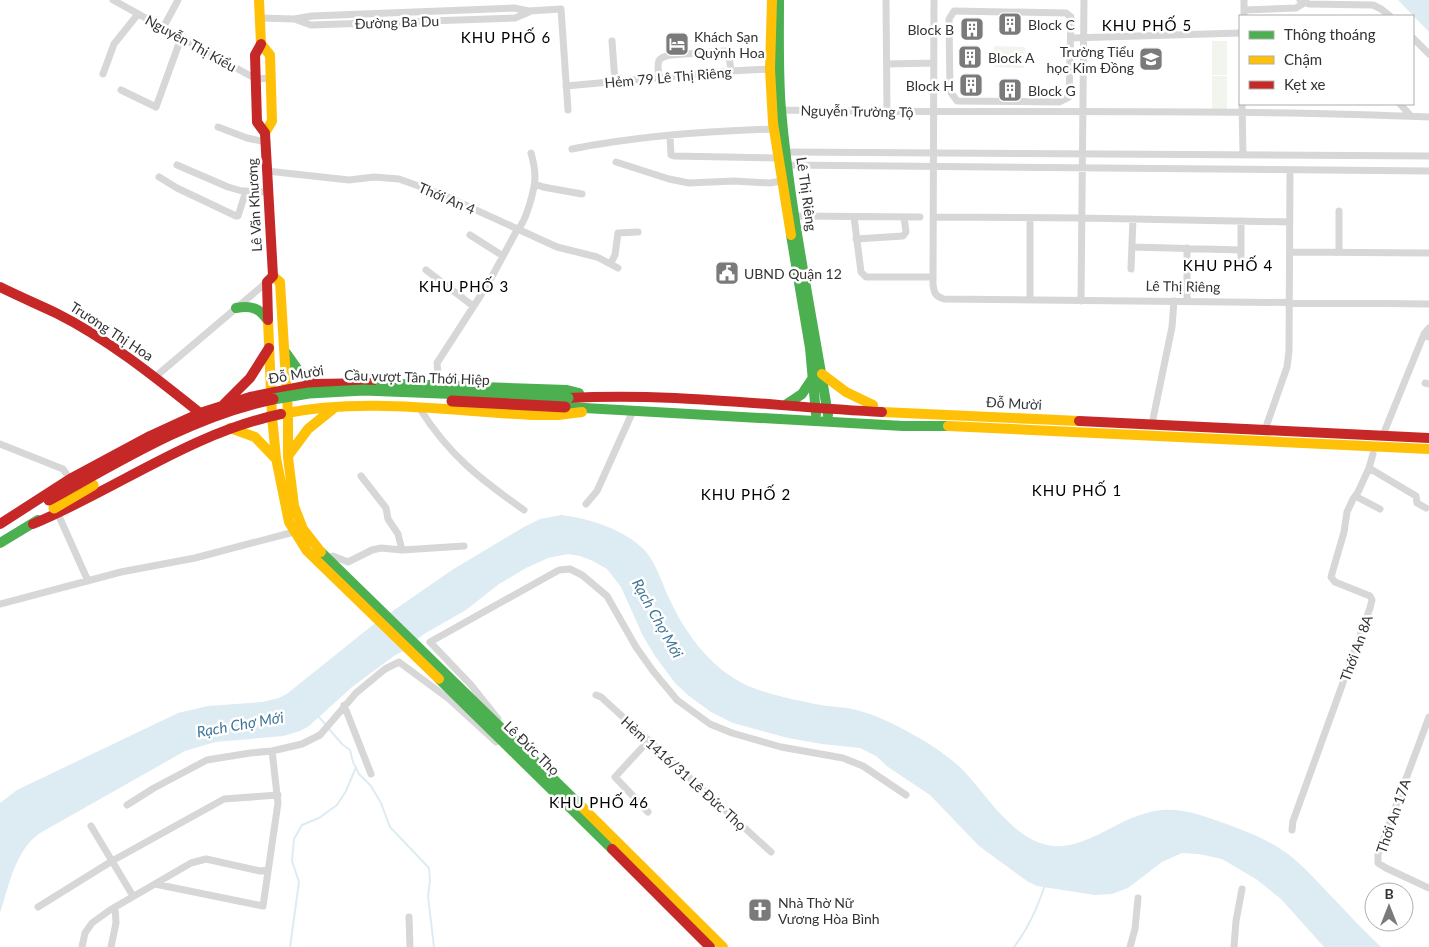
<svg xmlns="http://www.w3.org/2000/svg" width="1429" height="947" viewBox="0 0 1429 947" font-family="Lato,sans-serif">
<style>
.green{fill:#f1f5ed}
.water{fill:#ddebf3}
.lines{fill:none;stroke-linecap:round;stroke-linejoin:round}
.stream{stroke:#ddebf3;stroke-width:2}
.street{stroke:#d7d7d7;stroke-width:7}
.fast{stroke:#4caf50;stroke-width:10}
.slow{stroke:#ffc107;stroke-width:10}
.jam{stroke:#c62828;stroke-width:10}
.fast-bridge{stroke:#4caf50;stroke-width:11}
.slow-bridge{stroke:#ffc107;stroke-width:11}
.jam-bridge{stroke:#c62828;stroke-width:11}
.labels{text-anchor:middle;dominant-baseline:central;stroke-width:5;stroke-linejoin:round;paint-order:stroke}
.street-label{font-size:14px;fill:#333;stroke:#fff}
.poi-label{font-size:14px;fill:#333;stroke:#fff;text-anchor:start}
.neighbourhood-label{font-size:15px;letter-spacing:1px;fill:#000;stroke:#fff}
.water-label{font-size:15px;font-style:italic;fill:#3f7597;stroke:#fff}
</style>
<rect width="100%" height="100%" fill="#fff"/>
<path class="green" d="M1212,41H1227V75H1212Z
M994,46L1025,47L1024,68L994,67Z
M1212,76H1227V110H1212Z"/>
<path class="water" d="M1398,0H1429V32Z
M561,515C587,518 620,528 640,546C655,558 661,581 669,598C685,633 709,666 744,684C761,693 807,703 827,706C835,707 844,707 852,709C876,714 900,727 921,739C936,748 949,757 962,769C987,795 1010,836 1047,845C1078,852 1109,826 1137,816C1168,805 1185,810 1215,820C1241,829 1266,838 1288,854C1305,867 1320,885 1335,900C1350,916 1365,932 1381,947H1324L1281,899L1256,879L1222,859L1199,854L1182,853L1162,862L1128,888L1112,894L1095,895L1037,886L1027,881L979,846L930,795L888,767L876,756L860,748L822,744L788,738L733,723L711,712L689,696L675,683L655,656L643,636L621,587L607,569L593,561L580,556L568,554L548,558L526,568L499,584L466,610L424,634L403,651L394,656L352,687L309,726L300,731L283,736L215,742L185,751L40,833C15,850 9,886 0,913V803L17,790L178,713L208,706L262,702L279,698L288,693L374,624L452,570L524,527L540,519Z"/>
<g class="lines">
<path class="stream" d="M318,716L326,725
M329,729L342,744L350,750L353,762L359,774L371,786L381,803L390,827L429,868L430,881L428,896L434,947
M290,947L299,882L292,861L294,839L302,825L319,818L337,805L346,791L356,767
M1014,947C1028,929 1038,906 1045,885"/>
<path class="street" d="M113,0L256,79L271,78
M886,0L887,112
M934,0L933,284C934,293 935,296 944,299L1429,304
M1300,0L1309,4L1373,5L1381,9L1390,16
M1244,10L1296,8L1304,3
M954,11L1066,13L1071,17L1069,97L1059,102L957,101L950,91L949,19Z
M1244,16V0
M260,18L294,19L312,16L514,8L529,11L561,9L568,110
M297,20L311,25L515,18L529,12
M163,28L178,0
M1071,38L1240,33
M1413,38L1429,54
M612,41L615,82
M887,64L934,63
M103,74L114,44L138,14
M659,79C658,64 654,57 672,55L725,51L729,56L731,71
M566,86L731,71L770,69
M121,90L156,107L181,38
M1242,104L1243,154
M1400,104L1411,116
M781,110C997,114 1213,108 1429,117
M218,127L247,138L266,142
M670,136L671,155L674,156L778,158
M572,149C638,136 706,131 774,129
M786,152L1429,156
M616,162L669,179L689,183L734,181L770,183L782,181
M177,165L228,187L242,191L268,192
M787,165L1429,171
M267,171L349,180L374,177L399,179L441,194L557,247L597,257L618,268
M159,177L177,188L236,216H238L246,191
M535,184L543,187L582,194
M1339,211V252
M795,216L920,217
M854,217L861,272L866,277H933
M933,217L1082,218L1290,222
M1241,221V267
M470,235L503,256
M856,239L903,236L906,232L904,217
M1132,247L1241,250
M1187,248V301
M1290,252L1429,253
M611,263L615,255L618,233L638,232
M1131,269L1133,219
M426,270L473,306
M1030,300V218
M1081,301L1084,0
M1429,328L1424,334L1429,337
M155,377L267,282
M1425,383L1429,384
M436,384L438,374L437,363L488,284L517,230C526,223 535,188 535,177C535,169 533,160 531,153
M420,409C449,455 480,479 524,510
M1153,419L1172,327L1174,301
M1267,424L1287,367L1289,351L1290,170
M1385,430L1424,334
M0,444L63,469L70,479
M1369,468L1416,496L1417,503L1426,508
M361,476L386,508L388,519L398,534L402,550
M1355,496L1380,509
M586,504L597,491L633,411
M58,514L88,581
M327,558L333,556L348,562L372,550L381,548L402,550L464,546
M0,604L121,572L195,558L294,532
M596,695L601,697L771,852
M344,705L371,774
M1429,717L1378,854V863L1386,868L1429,888
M498,719L471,685L430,642L559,570L570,569L582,575L607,596L636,647L653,671L677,700L710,724L732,733L781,747L843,758L863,766L906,795
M127,805L154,788L207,760L250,753L272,751L302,744L320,735L356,693L385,669L399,662L449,699L496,742
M648,812L615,777L649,740
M91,826L133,896
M1292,830L1293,821L1370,608L1372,600L1370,596L1335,582L1331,577L1344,532L1347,512L1353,499L1358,492L1369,468L1373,454
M155,884L263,906L278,803L272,751
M38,907L112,861L224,799L278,795
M409,917L410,947
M82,947L85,933L92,923L110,910L191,863L206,859L260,871L268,870
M111,947L116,923L115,907
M1130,947L1135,929L1138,898
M1234,947L1236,921L1242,889"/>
<path class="fast" d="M779,0C779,37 778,74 781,110C790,213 812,314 828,415
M791,235L810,348L816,414
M236,308C251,305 260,308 268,321
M286,353L298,370L315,384
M371,383L567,390L579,393
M787,404L802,394L812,379
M567,407L903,426H948
M0,543L38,520
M321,552L582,807
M439,679L612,849"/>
<path class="slow" d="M259,0L261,44L270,55L272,121L265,133
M772,0L770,69L773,123L791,235
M273,276L280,282L288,413V457L294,506L303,529L321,552
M268,320L272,416L276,458L289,522L307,551L439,679
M822,374L846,392L873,405
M882,412L1079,421
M281,414C364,397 450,411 533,415H558L582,412
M948,426L1429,449
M230,428L255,437L275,458
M288,456L308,429L334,408
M582,807L723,947"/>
<path class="jam" d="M261,44L255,55L257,122L265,133L273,276L267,282L268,320
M0,287C18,296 37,304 56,313C108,339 155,377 200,413
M568,398C673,392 778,407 882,412
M224,404L250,378L269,348
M1079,421L1429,438
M0,524L70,479L150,436L200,413L250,397L315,384L371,383
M33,524C117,489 191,433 281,414
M612,849L710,947"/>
<path class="fast-bridge" d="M273,399L309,393L364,390L568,398"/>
<path class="slow-bridge" d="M54,508L93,485"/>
<path class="jam-bridge" d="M452,401L565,407
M49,500C121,460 192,416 273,399"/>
</g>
<defs>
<g id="building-square" transform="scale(1.25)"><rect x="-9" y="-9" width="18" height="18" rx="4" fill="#7a7a7a" stroke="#fff"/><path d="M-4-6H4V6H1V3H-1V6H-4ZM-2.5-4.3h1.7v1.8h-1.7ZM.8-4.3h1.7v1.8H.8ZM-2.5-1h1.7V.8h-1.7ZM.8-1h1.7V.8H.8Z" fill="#fff"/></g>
<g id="hotel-square" transform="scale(1.25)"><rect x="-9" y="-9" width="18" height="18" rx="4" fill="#7a7a7a" stroke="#fff"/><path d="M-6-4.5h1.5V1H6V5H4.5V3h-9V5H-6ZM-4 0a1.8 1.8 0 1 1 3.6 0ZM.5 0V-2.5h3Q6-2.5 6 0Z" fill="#fff"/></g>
<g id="school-square" transform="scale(1.25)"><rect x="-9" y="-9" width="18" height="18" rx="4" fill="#7a7a7a" stroke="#fff"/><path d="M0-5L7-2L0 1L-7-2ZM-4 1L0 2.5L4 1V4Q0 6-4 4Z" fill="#fff"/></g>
<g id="civic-square" transform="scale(1.25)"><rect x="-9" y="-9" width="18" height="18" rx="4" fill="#7a7a7a" stroke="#fff"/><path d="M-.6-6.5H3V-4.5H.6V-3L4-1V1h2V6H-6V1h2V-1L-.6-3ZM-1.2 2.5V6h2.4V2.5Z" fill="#fff"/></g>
<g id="church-square" transform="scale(1.25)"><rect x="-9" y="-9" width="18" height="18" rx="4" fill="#7a7a7a" stroke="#fff"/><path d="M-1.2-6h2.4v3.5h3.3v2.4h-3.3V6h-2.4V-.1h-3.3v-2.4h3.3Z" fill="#fff"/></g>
</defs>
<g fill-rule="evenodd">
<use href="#building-square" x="1010" y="24"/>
<use href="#building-square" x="972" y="29"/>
<use href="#hotel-square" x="677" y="44"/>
<use href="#building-square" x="970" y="57"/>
<use href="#school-square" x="1151" y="59"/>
<use href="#building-square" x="971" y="85"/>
<use href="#building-square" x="1010" y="90"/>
<use href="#civic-square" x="727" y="273"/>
<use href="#church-square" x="760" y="910"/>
</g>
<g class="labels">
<g class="street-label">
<text transform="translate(397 22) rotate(-2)">Đường Ba Du</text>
<text transform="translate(191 43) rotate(29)">Nguyễn Thị Kiểu</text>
<text transform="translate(668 77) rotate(-5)">Hẻm 79 Lê Thị Riêng</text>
<text transform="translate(857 111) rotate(1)">Nguyễn Trường Tộ</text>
<text transform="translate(807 194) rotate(82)">Lê Thị Riêng</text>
<text transform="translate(447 198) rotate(23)">Thới An 4</text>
<text transform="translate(254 205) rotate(-93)">Lê Văn Khương</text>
<text transform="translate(1183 286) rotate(1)">Lê Thị Riêng</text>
<text transform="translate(112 331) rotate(33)">Trương Thị Hoa</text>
<text transform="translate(296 374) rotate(-9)">Đỗ Mười</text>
<text transform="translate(417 377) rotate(2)">Cầu vượt Tân Thới Hiệp</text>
<text transform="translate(1014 403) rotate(3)">Đỗ Mười</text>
<text transform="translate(1356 648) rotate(-70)">Thới An 8A</text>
<text transform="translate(532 748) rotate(44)">Lê Đức Thọ</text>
<text transform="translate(684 773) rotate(42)">Hẻm 1416/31 Lê Đức Thọ</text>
<text transform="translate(1393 816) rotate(-71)">Thới An 17A</text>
</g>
<g class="poi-label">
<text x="1028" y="24">Block C</text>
<text x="954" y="29" text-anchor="end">Block B</text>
<text x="694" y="36">Khách Sạn<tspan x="694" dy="16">Quỳnh Hoa</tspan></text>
<text x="1134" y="51" text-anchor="end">Trường Tiểu<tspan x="1134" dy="16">học Kim Đồng</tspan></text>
<text x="988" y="57">Block A</text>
<text x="954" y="85" text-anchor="end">Block H</text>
<text x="1028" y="90">Block G</text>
<text x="744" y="273">UBND Quận 12</text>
<text x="778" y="902">Nhà Thờ Nữ<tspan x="778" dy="16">Vương Hòa Bình</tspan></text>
</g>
<g class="neighbourhood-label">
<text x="1147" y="25">KHU PHỐ 5</text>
<text x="506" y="37">KHU PHỐ 6</text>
<text x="1228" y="265">KHU PHỐ 4</text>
<text x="464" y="286">KHU PHỐ 3</text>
<text x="1077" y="490">KHU PHỐ 1</text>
<text x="746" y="494">KHU PHỐ 2</text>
<text x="599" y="802">KHU PHỐ 46</text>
</g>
<g class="water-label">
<text transform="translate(658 618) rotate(61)">Rạch Chợ Mới</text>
<text transform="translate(240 724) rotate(-10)">Rạch Chợ Mới</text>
</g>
</g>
<rect x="1239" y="15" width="175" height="90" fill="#ffffff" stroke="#adadad"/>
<rect x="1249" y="31" width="25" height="8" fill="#4caf50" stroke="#adadad"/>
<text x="1284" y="40" font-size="15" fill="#333333">Thông thoáng</text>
<rect x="1249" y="56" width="25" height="8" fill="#ffc107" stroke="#adadad"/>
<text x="1284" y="65" font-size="15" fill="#333333">Chậm</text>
<rect x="1249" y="81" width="25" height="8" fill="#c62828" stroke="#adadad"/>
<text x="1284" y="90" font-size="15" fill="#333333">Kẹt xe</text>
<g transform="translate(1389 907)"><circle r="24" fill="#ffffff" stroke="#adadad"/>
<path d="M0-4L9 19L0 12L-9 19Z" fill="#7a7a7a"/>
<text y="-8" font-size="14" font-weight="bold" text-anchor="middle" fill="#333333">B</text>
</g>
</svg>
